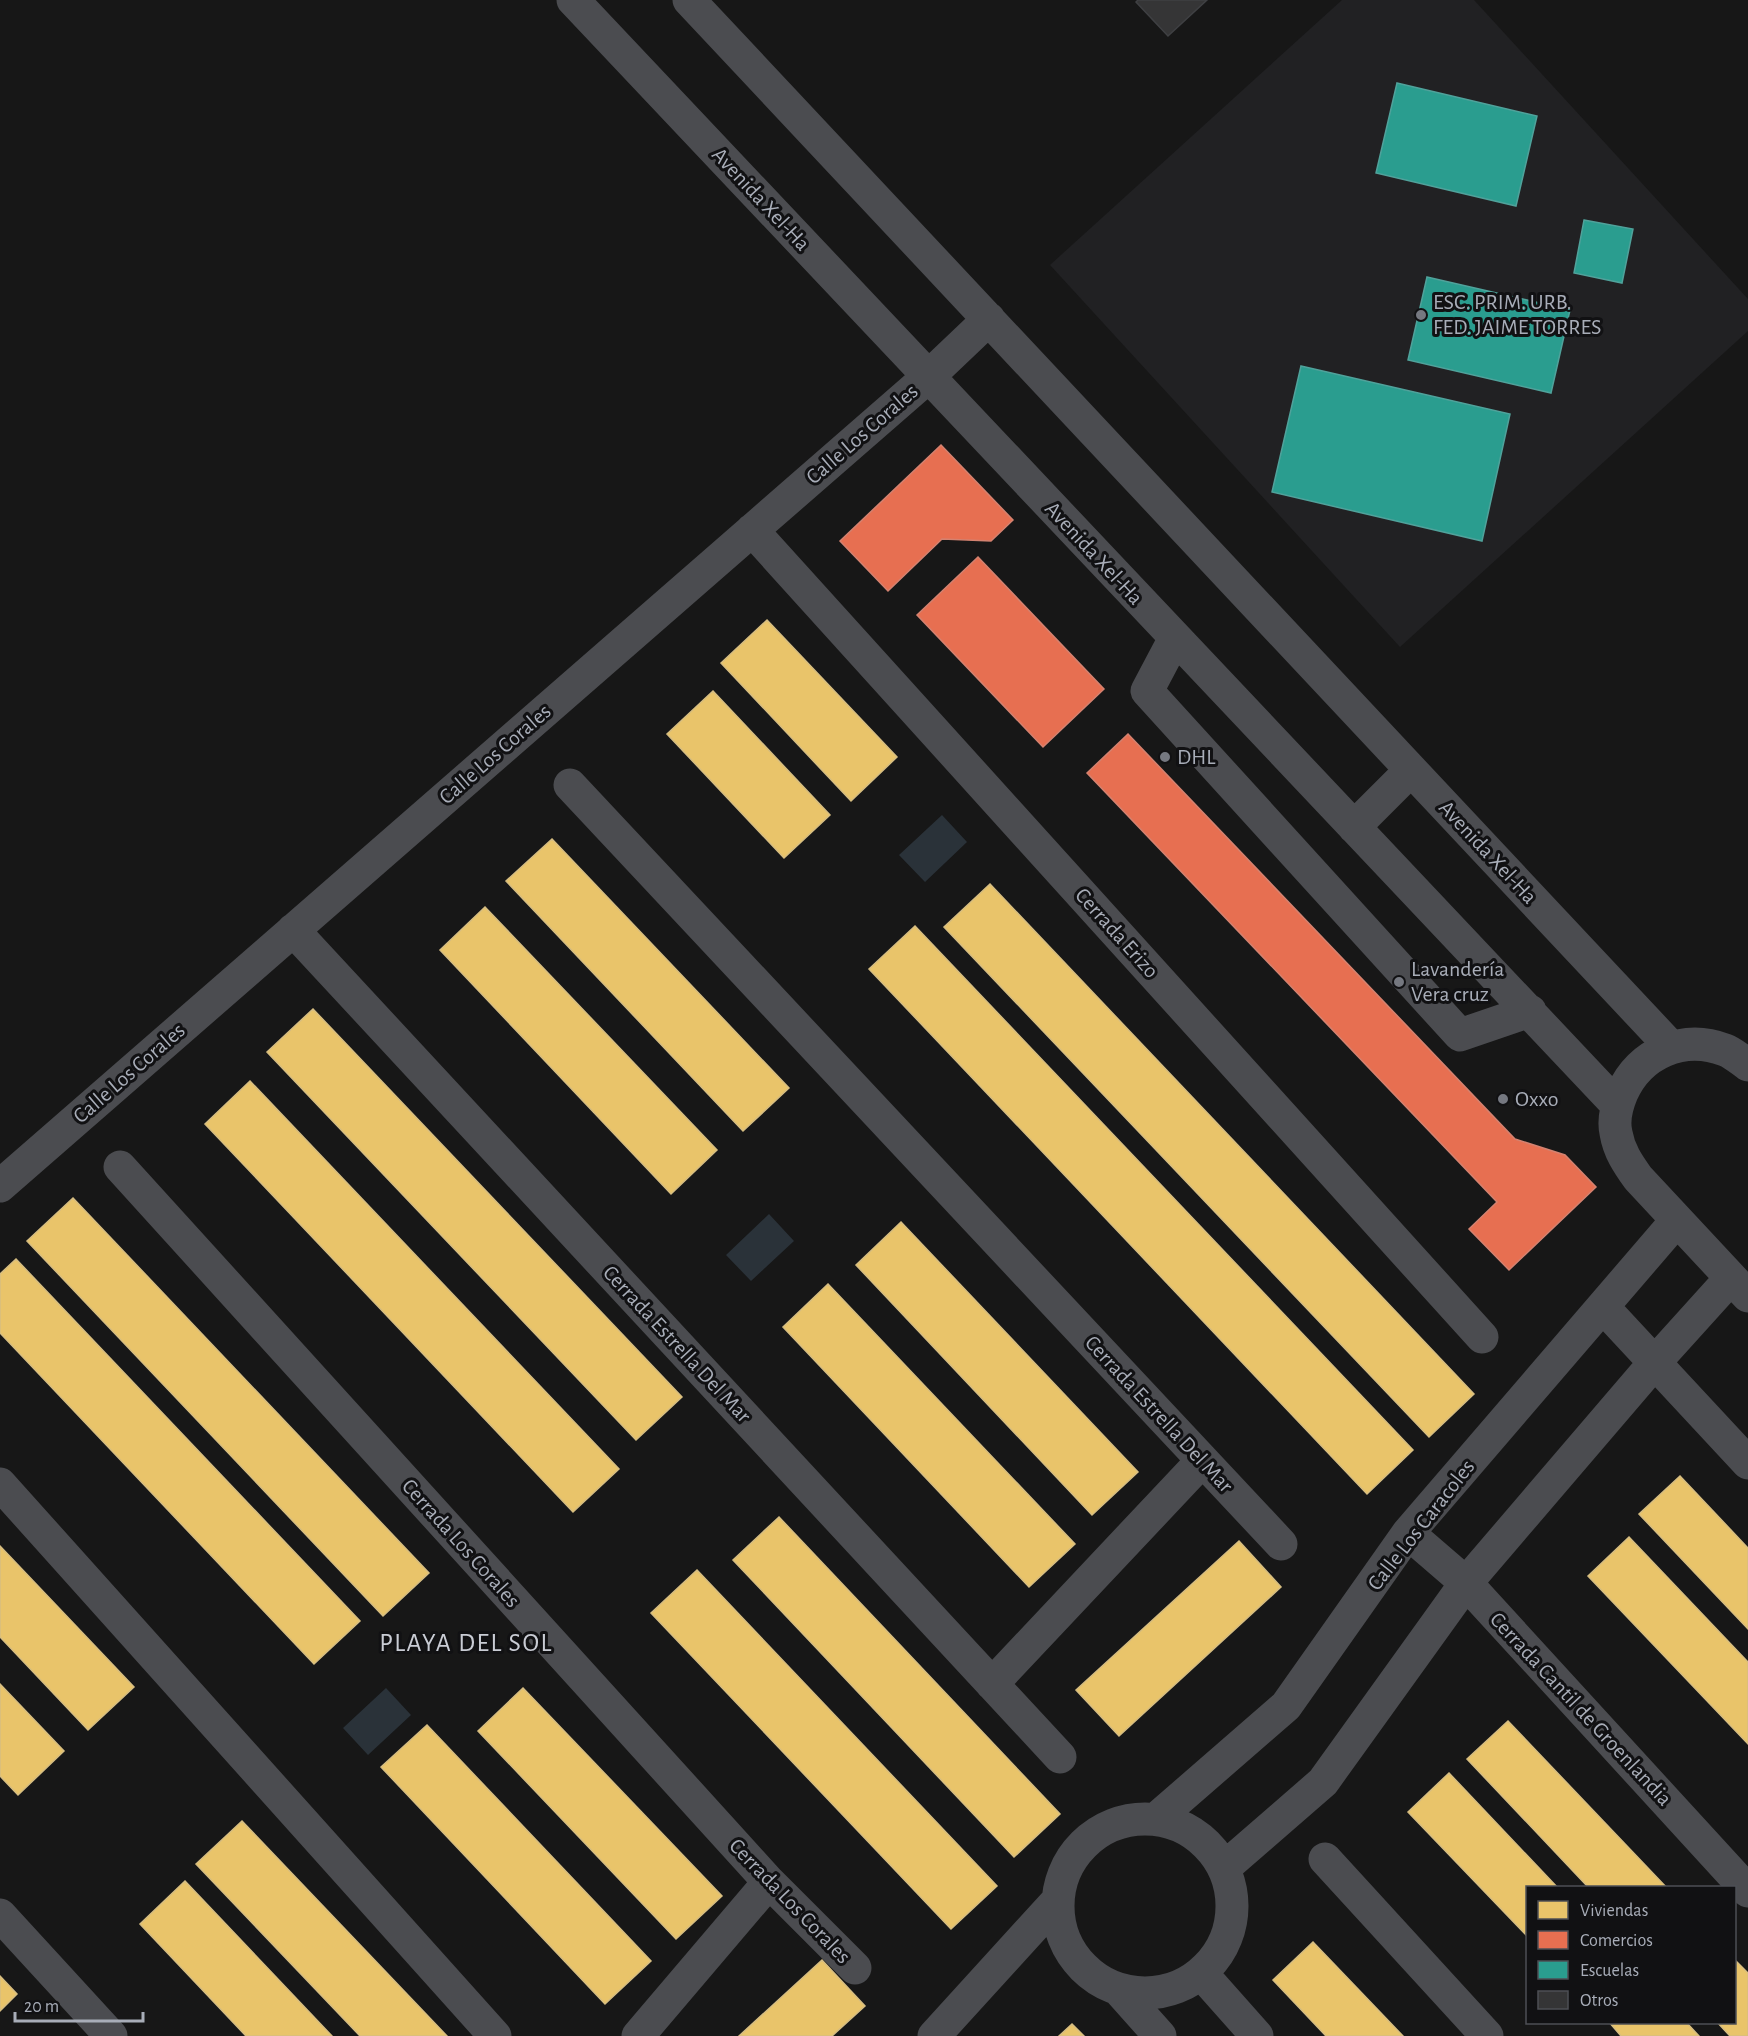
<svg xmlns="http://www.w3.org/2000/svg" width="1748" height="2036" viewBox="0 0 1748 2036" font-family="'Alegreya Sans',sans-serif">
<style>
.built{fill:#212123}
.water{fill:#2a3239}
.homes{fill:#e9c46a;stroke:#d6bd81;stroke-width:1.5}
.shops{fill:#e76f51;stroke:#d48270;stroke-width:1.5}
.schools{fill:#2a9d8f;stroke:#50a29b;stroke-width:1.5}
.building{fill:#353536;stroke:#3f4043;stroke-width:1.5}
.lines{fill:none;stroke-linecap:round;stroke-linejoin:round}
.minor{stroke:#4b4c50;stroke-width:33}
.poi-dot{fill:#757880;stroke:#111113;stroke-width:2}
.labels{text-anchor:middle;dominant-baseline:central;stroke-width:6;stroke-linejoin:round;paint-order:stroke}
.street-label{font-size:22px;fill:#a8adb8;stroke:#111113}
.poi-label{font-size:22px;fill:#a8adb8;stroke:#111113;text-anchor:start}
.quarter-label{font-size:26px;letter-spacing:1.5px;fill:#c9ccd4;stroke:#111113}
</style>
<rect width="100%" height="100%" fill="#171717"/>
<path class="built" d="M1342,0H1474L1748,299V331L1400,647L1050,265Z"/>
<path class="water" d="M942,815L967,842L925,882L899,855Z
M769,1214L794,1241L751,1281L726,1255Z
M386,1688L411,1715L368,1755L343,1728Z"/>
<path class="homes" d="M767,620L897,757L851,801L721,663Z
M713,691L830,815L784,858L667,734Z
M552,839L789,1088L743,1131L506,881Z
M990,884L1474,1394L1429,1437L944,927Z
M485,907L717,1150L671,1194L440,950Z
M915,926L1413,1450L1367,1494L869,969Z
M313,1009L682,1397L636,1440L267,1052Z
M250,1081L619,1469L573,1512L205,1124Z
M73,1198L429,1573L383,1616L27,1241Z
M901,1222L1138,1472L1092,1515L856,1265Z
M16,1259L360,1621L314,1664L0,1333V1274Z
M828,1284L1075,1544L1029,1587L783,1327Z
M1680,1476L1748,1548V1629L1639,1514Z
M779,1517L1060,1814L1014,1857L733,1560Z
M1629,1537L1748,1662V1744L1588,1576Z
M1239,1541L1281,1587L1119,1736L1076,1690Z
M0,1546L134,1687L88,1730L0,1637Z
M697,1570L997,1886L951,1929L651,1613Z
M0,1684L64,1751L18,1795L0,1776Z
M523,1688L722,1896L676,1939L478,1731Z
M1508,1721L1667,1888H1589L1467,1759Z
M427,1725L651,1961L605,2004L381,1767Z
M1449,1773L1558,1888H1528V1937L1408,1812Z
M242,1821L447,2036H360L196,1864Z
M185,1881L332,2036H246L140,1924Z
M1313,1942L1403,2036H1326L1273,1980Z
M1734,1959L1748,1973V2036H1730L1717,2022H1734Z
M822,1960L865,2006L832,2036H739Z
M0,1976L17,1994L0,2011Z
M1609,2022H1686L1699,2036H1621Z
M1072,2024L1084,2036H1059Z"/>
<path class="shops" d="M941,445L1013,520L991,541L942,539L888,591L840,541Z
M978,557L1104,689L1043,747L917,615Z
M1128,734L1515,1139L1565,1155L1596,1187L1509,1270L1469,1229L1497,1202L1087,773Z"/>
<path class="schools" d="M1397,83L1537,116L1516,206L1376,173Z
M1584,220L1633,229L1622,283L1574,273Z
M1427,277L1570,310L1551,393L1408,360Z
M1301,366L1510,414L1482,541L1272,492Z"/>
<path class="building" d="M1138,0H1207L1168,36L1136,2Z"/>
<g class="lines">
<path class="minor" d="M573,0L1617,1105
M689,0L1671,1047
M752,530L1482,1337
M1175,638L1147,691L1460,1035L1530,1011
M570,785L1281,1544
M1354,827L1411,770
M293,930L1060,1757
M1748,1065C1741,1060 1733,1053 1725,1050C1683,1034 1640,1053 1622,1093C1617,1105 1613,1120 1616,1133C1619,1151 1628,1164 1638,1178L1748,1296
M120,1167L769,1882L855,1968
M0,1186L928,377L989,319
M1603,1307L1748,1463
M0,1484L495,2036
M1408,1533L1466,1583L1748,1891
M992,1684L1202,1461
M1058 1906a87 87 0 1 1 174 0a87 87 0 1 1-174 0Z
M1156,1819L1286,1706L1408,1533L1677,1220
M1325,1859L1487,2036
M1224,1868L1323,1782L1466,1583L1656,1361L1731,1278
M0,1915L111,2036
M1202,1974L1257,2036
M1119,1990L1160,2036
M638,2036L769,1882
M934,2036L1057,1901"/>
</g>
<g class="poi-dot">
<circle cx="1421" cy="315" r="6"/>
<circle cx="1165" cy="757" r="6"/>
<circle cx="1399" cy="982" r="6"/>
<circle cx="1503" cy="1099" r="6"/>
</g>
<g class="labels">
<g class="street-label">
<text transform="translate(761 199) rotate(47)">Avenida Xel-Ha</text>
<text transform="translate(862 434) rotate(-41)">Calle Los Corales</text>
<text transform="translate(1094 553) rotate(47)">Avenida Xel-Ha</text>
<text transform="translate(495 754) rotate(-41)">Calle Los Corales</text>
<text transform="translate(1488 852) rotate(47)">Avenida Xel-Ha</text>
<text transform="translate(1117 933) rotate(48)">Cerrada Erizo</text>
<text transform="translate(129 1073) rotate(-41)">Calle Los Corales</text>
<text transform="translate(677 1344) rotate(47)">Cerrada Estrella Del Mar</text>
<text transform="translate(1159 1414) rotate(47)">Cerrada Estrella Del Mar</text>
<text transform="translate(1421 1525) rotate(-52)">Calle Los Caracoles</text>
<text transform="translate(461 1543) rotate(48)">Cerrada Los Corales</text>
<text transform="translate(1581 1709) rotate(47)">Cerrada Cantil de Groenlandia</text>
<text transform="translate(790 1901) rotate(46)">Cerrada Los Corales</text>
</g>
<g class="poi-label">
<text x="1433" y="302">ESC. PRIM. URB.<tspan x="1433" dy="25">FED. JAIME TORRES</tspan></text>
<text x="1177" y="757">DHL</text>
<text x="1411" y="969">Lavandería<tspan x="1411" dy="25">Vera cruz</tspan></text>
<text x="1515" y="1099">Oxxo</text>
</g>
<g class="quarter-label">
<text x="466" y="1643">PLAYA DEL SOL</text>
</g>
</g>
<rect x="1526" y="1886" width="210" height="138" fill="#111113" stroke="#4d4f55" stroke-width="1.5"/>
<rect x="1538" y="1901" width="30" height="18" fill="#e9c46a" stroke="#4d4f55" stroke-width="1.5"/>
<text x="1580" y="1916" font-size="18" fill="#a8adb8">Viviendas</text>
<rect x="1538" y="1931" width="30" height="18" fill="#e76f51" stroke="#4d4f55" stroke-width="1.5"/>
<text x="1580" y="1946" font-size="18" fill="#a8adb8">Comercios</text>
<rect x="1538" y="1961" width="30" height="18" fill="#2a9d8f" stroke="#4d4f55" stroke-width="1.5"/>
<text x="1580" y="1976" font-size="18" fill="#a8adb8">Escuelas</text>
<rect x="1538" y="1991" width="30" height="18" fill="#353536" stroke="#4d4f55" stroke-width="1.5"/>
<text x="1580" y="2006" font-size="18" fill="#a8adb8">Otros</text>
<path d="M15 2012v9h128v-9" fill="none" stroke="#a8adb8" stroke-width="3"/>
<text x="24" y="2012" font-size="18" fill="#a8adb8" stroke="#111113" stroke-width="4.5" paint-order="stroke">20 m</text>
</svg>
